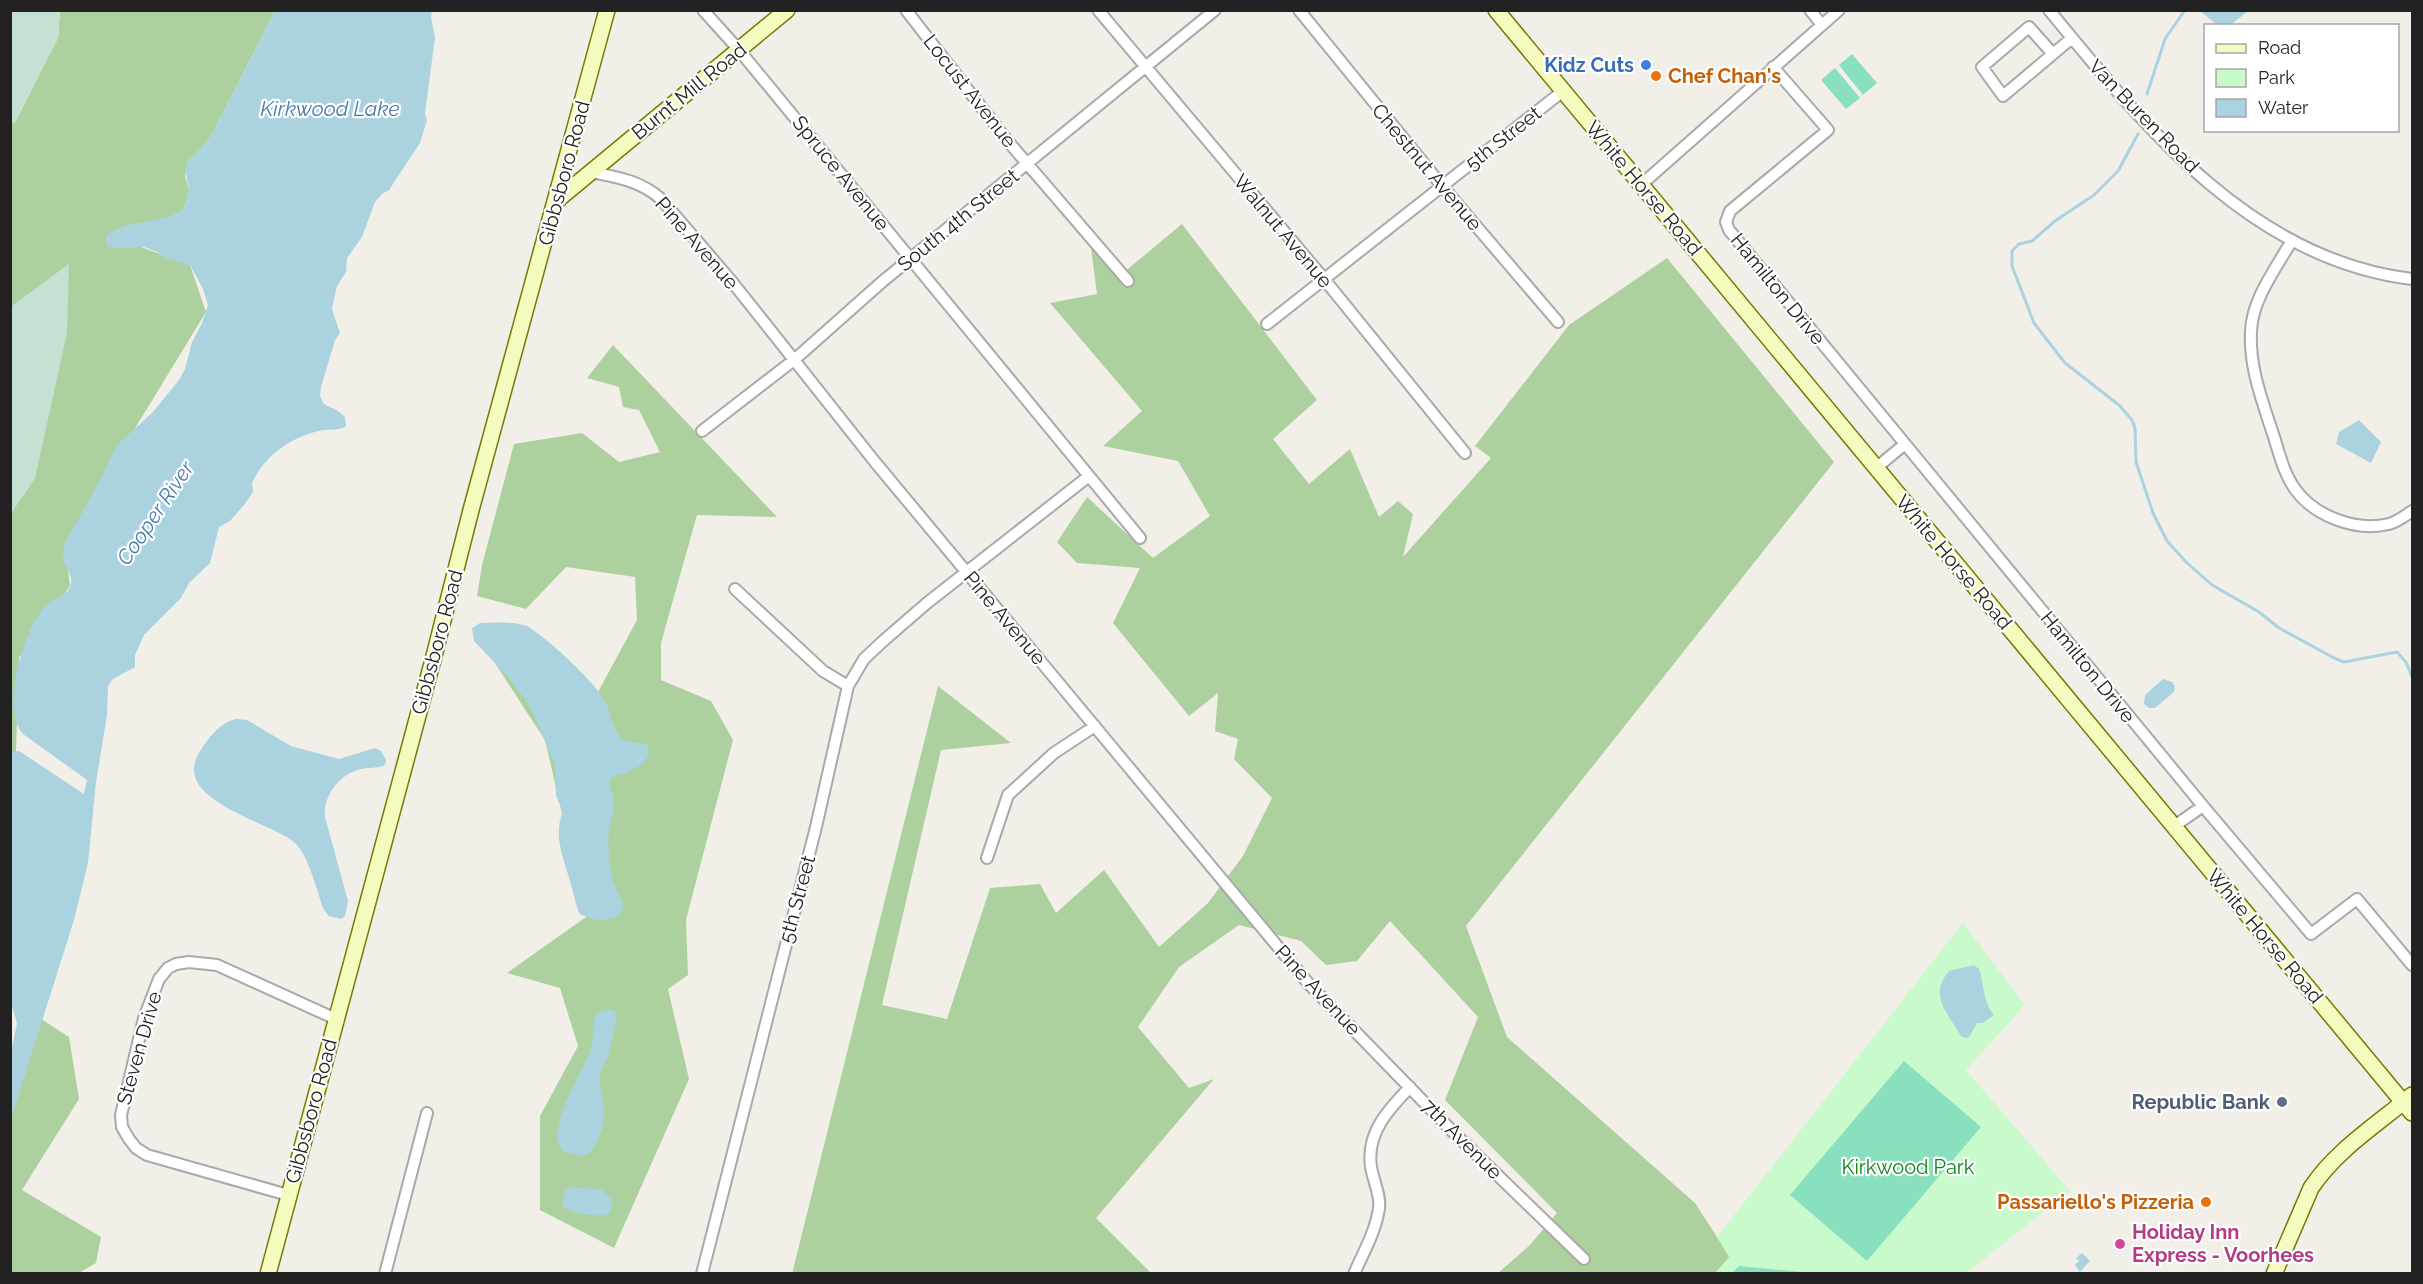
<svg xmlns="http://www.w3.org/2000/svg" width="2423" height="1284" viewBox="0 0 2423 1284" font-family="Raleway,sans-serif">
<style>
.forest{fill:#add19e}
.wetland{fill:#c6e0d4}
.park{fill:#c8facc}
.pitch{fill:#88e0be}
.water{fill:#aad3df}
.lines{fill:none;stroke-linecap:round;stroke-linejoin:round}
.stream{stroke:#aad3df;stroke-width:3}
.street-casing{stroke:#a9a9a9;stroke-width:14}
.secondary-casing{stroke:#707d05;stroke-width:18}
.street{stroke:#fff;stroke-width:10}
.secondary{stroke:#f7fabf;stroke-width:15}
.shop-dot{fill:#3f7fe0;stroke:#fff;stroke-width:2}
.food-dot{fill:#e8710a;stroke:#fff;stroke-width:2}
.service-dot{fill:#5c6f8a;stroke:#fff;stroke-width:2}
.hotel-dot{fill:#d1479c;stroke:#fff;stroke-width:2}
.labels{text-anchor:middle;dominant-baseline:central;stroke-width:4.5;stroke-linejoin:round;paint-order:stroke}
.shop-label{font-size:20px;font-weight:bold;fill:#366cbe;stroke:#fff;text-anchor:end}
.food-label{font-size:20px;font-weight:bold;fill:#c56008;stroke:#fff;text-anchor:start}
.street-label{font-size:20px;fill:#222;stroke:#fff}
.service-label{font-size:20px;font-weight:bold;fill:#4e5e75;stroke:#fff;text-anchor:end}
.park-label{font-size:20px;fill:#0c8416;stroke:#fff}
.hotel-label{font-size:20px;font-weight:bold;fill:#b23c85;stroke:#fff;text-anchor:start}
.water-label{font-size:21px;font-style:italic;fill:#4a7aab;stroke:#fff}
</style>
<rect width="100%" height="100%" fill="#f2efe9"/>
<path class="forest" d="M60,11H275L209,140L188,162L185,176L189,190L184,209L173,216L108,235L190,265L206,312L65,543L70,586L19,658L16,751L11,774V513L35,478L68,265L11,307V122H15L58,38Z
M1182,224L1317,400L1273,439L1309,484L1350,449L1379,517L1398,501L1413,514L1403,557L1491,458L1475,446L1569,325L1667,258L1834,462L1466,926L1507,1037L1695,1203L1730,1257L1715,1273H1498L1530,1245L1557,1213L1445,1100L1478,1017L1390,921L1357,961L1326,965L1301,941L1239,925L1179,967L1138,1027L1189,1088L1214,1079L1096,1218L1151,1273L792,1274L938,686L1011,743L941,750L882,1005L947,1019L990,888L1040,884L1056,913L1104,870L1159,947L1208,903L1243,856L1272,798L1234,759L1238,739L1215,731L1218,693L1189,716L1113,623L1140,568L1077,563L1057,542L1087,497L1153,558L1210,516L1178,461L1103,446L1142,411L1050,303L1097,294L1091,248L1123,273Z
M613,345L777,517L697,515L661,643V680L711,701L733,740L686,920L688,975L668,989L689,1079L614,1248L540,1210V1116L578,1046L560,988L507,973L586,917L545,740L472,628L527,626L598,692L637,620L635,577L566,567L526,609L477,596L482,565L514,444L582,433L619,462L660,452L639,410L623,407L619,387L587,378Z
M41,1019L69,1037L79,1099L22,1190L101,1237L96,1263L79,1273H11L10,1097Z"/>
<path class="wetland" d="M10,11H60L58,38L14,123L10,122Z
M69,264L67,333L35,478L11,513V307Z"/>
<path class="park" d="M1963,923L2025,1005L1966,1070L2070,1191L1966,1273L1715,1274L1729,1257L1717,1237Z"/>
<path class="pitch" d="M1852,54L1877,83L1863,95L1839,65Z
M1835,68L1860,98L1846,109L1821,80Z
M1904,1061L1981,1127L1867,1261L1790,1195Z
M1739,1266L1812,1273H1732Z"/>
<path class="water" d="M275,11H432L431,18L435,37L425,114L427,120L420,143L389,190L382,194L375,202L362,237L347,258L346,272L337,286L332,309L340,333L335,340L321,387L320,396L324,404L338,411L345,417L346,426C339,431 331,429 323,430C292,436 265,455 252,483L253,492L244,505L230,521L219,527L210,563L189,583L181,598L144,635L135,655V667L113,679L108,686L107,715L96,782L88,863L74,920L11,1119V1053L17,1023L10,1000L11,755L13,752L19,751L84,794L87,780L23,734C0,709 24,629 45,606C52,599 66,597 70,587C74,576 67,571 64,562C62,555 64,549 65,543L97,486L117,445L153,412L179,380L185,369L192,342L202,323L208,305L203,289L190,265L165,258L157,252L144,247L117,248L108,246L106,241L107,235C130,218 160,225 184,209L189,190L185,169L188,162L209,140Z
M2200,11H2248L2229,26L2215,23Z
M2359,420L2381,442L2371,463L2336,444L2339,432Z
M480,623C494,623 513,621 526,626C543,633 600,687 606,703C611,715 612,732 624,740C631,744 640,742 647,745C655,766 626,772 612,777C606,788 614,793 614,803C615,812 610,822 609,831C607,846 609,862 612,877C613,884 624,902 623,907C618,925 590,921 579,913C575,902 573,891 570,881C563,857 553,835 563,811L556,796L555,765L534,715L528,703L509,678L474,641L472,628Z
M2163,679L2172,682L2175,687L2174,692L2155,708H2149L2144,704L2145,695Z
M236,719L247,720L291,746L339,759L375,748L381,751L386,760L385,765C377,769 369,767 361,769C340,774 323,795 325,817L348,901L345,916L341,919L329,916L324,910C317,892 309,856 295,843C271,821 164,800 202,748C211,735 220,723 236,719Z
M1974,965L1979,969C1984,984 1983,1002 1994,1015L1983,1023H1977L1970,1036L1966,1038L1961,1036C1948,1013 1928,996 1949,971Z
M608,1010L614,1011L617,1016L609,1053L599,1077L604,1109L603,1125L598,1139L591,1152L584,1156L564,1152C542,1130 583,1074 590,1051C594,1039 593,1026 595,1014Z
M573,1187L603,1190L612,1200L611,1211L607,1215C593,1216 574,1214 562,1207L565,1189Z
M2082,1253L2090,1261L2080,1272L2075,1265L2079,1261L2076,1258Z"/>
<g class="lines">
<path class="stream" d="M2147,94L2165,39L2185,10
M2138,134L2118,171L2094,195L2055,221L2032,241L2019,244L2012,251V266L2034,323L2065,363L2119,405L2132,420L2135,428L2136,462L2153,513L2167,541L2186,562L2212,585L2259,612L2279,628L2334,658L2344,662L2397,652L2406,662L2412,677"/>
<g class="street-casing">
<path id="street" d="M703,10L739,50L1140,538
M906,10L1006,139L1128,281
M1098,10L1324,279L1465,453
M1299,10L1442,186L1558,322
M1810,10L1822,25
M2049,10C2145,127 2252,260 2412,279
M2053,54L2029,27L1982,67L2003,96L2072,38
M1773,67L1828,130L1730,211L1726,222L1729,230L2203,806L2311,934L2357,899L2412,965
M591,172C617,177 641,181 661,199L733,283L875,462L1308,983L1453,1132L1584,1259
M1642,184L1839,10
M2292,240C2277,267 2252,299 2251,331C2249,367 2262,400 2273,434C2279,452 2283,472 2295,489C2314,516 2356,532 2389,524C2397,522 2405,516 2412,511
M1267,324L1563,91
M702,431L794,360L883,281L1215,10
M1876,468L1905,444
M735,589L823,671L848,686
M2173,827L2203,806
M987,858L1008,795L1054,753L1095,726
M288,1195L147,1155L136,1148L129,1139L122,1127L121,1115L144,1018L159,979L168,968L176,964L189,962L217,965L336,1019
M385,1274L427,1113
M702,1274L816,827L848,686L864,659L882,642L927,603L1089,476
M1354,1274C1363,1253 1376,1231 1379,1208C1381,1196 1373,1180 1371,1167C1366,1133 1388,1110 1410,1087"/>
</g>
<g class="secondary-casing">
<path id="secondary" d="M1496,10L2412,1113
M556,201L787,10
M268,1274L434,656L471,510L607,10
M2274,1274L2311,1188C2336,1150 2378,1124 2412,1095"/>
</g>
<use href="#street" class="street"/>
<use href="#secondary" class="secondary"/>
</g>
<circle class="shop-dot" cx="1646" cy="65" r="6"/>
<g class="food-dot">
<circle cx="1656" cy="76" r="6"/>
<circle cx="2206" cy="1202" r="6"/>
</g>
<circle class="service-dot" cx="2282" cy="1102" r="6"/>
<circle class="hotel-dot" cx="2120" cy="1244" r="6"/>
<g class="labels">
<g class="shop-label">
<text x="1634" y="65">Kidz Cuts</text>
</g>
<g class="food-label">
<text x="1668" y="76">Chef Chan's</text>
<text x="2194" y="1202" text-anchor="end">Passariello's Pizzeria</text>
</g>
<g class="street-label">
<text transform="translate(689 91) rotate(-39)">Burnt Mill Road</text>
<text transform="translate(970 91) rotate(52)">Locust Avenue</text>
<text transform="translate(2144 116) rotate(46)">Van Buren Road</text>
<text transform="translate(1503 138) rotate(-38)">5th Street</text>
<text transform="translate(1427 167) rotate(50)">Chestnut Avenue</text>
<text transform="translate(564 173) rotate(-75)">Gibbsboro Road</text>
<text transform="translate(841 173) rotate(51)">Spruce Avenue</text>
<text transform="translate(1644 188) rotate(50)">White Horse Road</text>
<text transform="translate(958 220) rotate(-39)">South 4th Street</text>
<text transform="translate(1283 231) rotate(50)">Walnut Avenue</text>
<text transform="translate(697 243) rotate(49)">Pine Avenue</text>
<text transform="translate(1778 289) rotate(51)">Hamilton Drive</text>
<text transform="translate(1954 562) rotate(50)">White Horse Road</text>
<text transform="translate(1005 618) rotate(50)">Pine Avenue</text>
<text transform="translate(437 642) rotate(-75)">Gibbsboro Road</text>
<text transform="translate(2088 667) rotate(51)">Hamilton Drive</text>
<text transform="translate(797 899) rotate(-75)">5th Street</text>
<text transform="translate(2265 936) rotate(50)">White Horse Road</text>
<text transform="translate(1318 990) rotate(47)">Pine Avenue</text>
<text transform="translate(139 1048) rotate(-74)">Steven Drive</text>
<text transform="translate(311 1111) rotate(-75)">Gibbsboro Road</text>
<text transform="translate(1462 1139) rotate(45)">7th Avenue</text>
</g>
<g class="service-label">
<text x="2270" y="1102">Republic Bank</text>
</g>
<g class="park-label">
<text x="1908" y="1167">Kirkwood Park</text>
</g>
<g class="hotel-label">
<text x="2132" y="1232">Holiday Inn<tspan x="2132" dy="23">Express - Voorhees</tspan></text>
</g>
<g class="water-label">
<text x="330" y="108">Kirkwood Lake</text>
<text transform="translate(155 513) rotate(-56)">Cooper River</text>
</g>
</g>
<rect width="2423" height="1284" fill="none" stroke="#222222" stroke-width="24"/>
<rect x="2204" y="24" width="195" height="108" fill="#ffffff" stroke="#a7a7a7" stroke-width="1.5"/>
<rect x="2216" y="44" width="30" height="9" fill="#f7fabf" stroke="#a7a7a7" stroke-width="1.5"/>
<text x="2258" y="54" font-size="18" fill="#222222">Road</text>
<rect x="2216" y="69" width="30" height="18" fill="#c8facc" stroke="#a7a7a7" stroke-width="1.5"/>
<text x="2258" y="84" font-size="18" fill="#222222">Park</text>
<rect x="2216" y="99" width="30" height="18" fill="#aad3df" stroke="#a7a7a7" stroke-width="1.5"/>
<text x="2258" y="114" font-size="18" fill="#222222">Water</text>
</svg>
